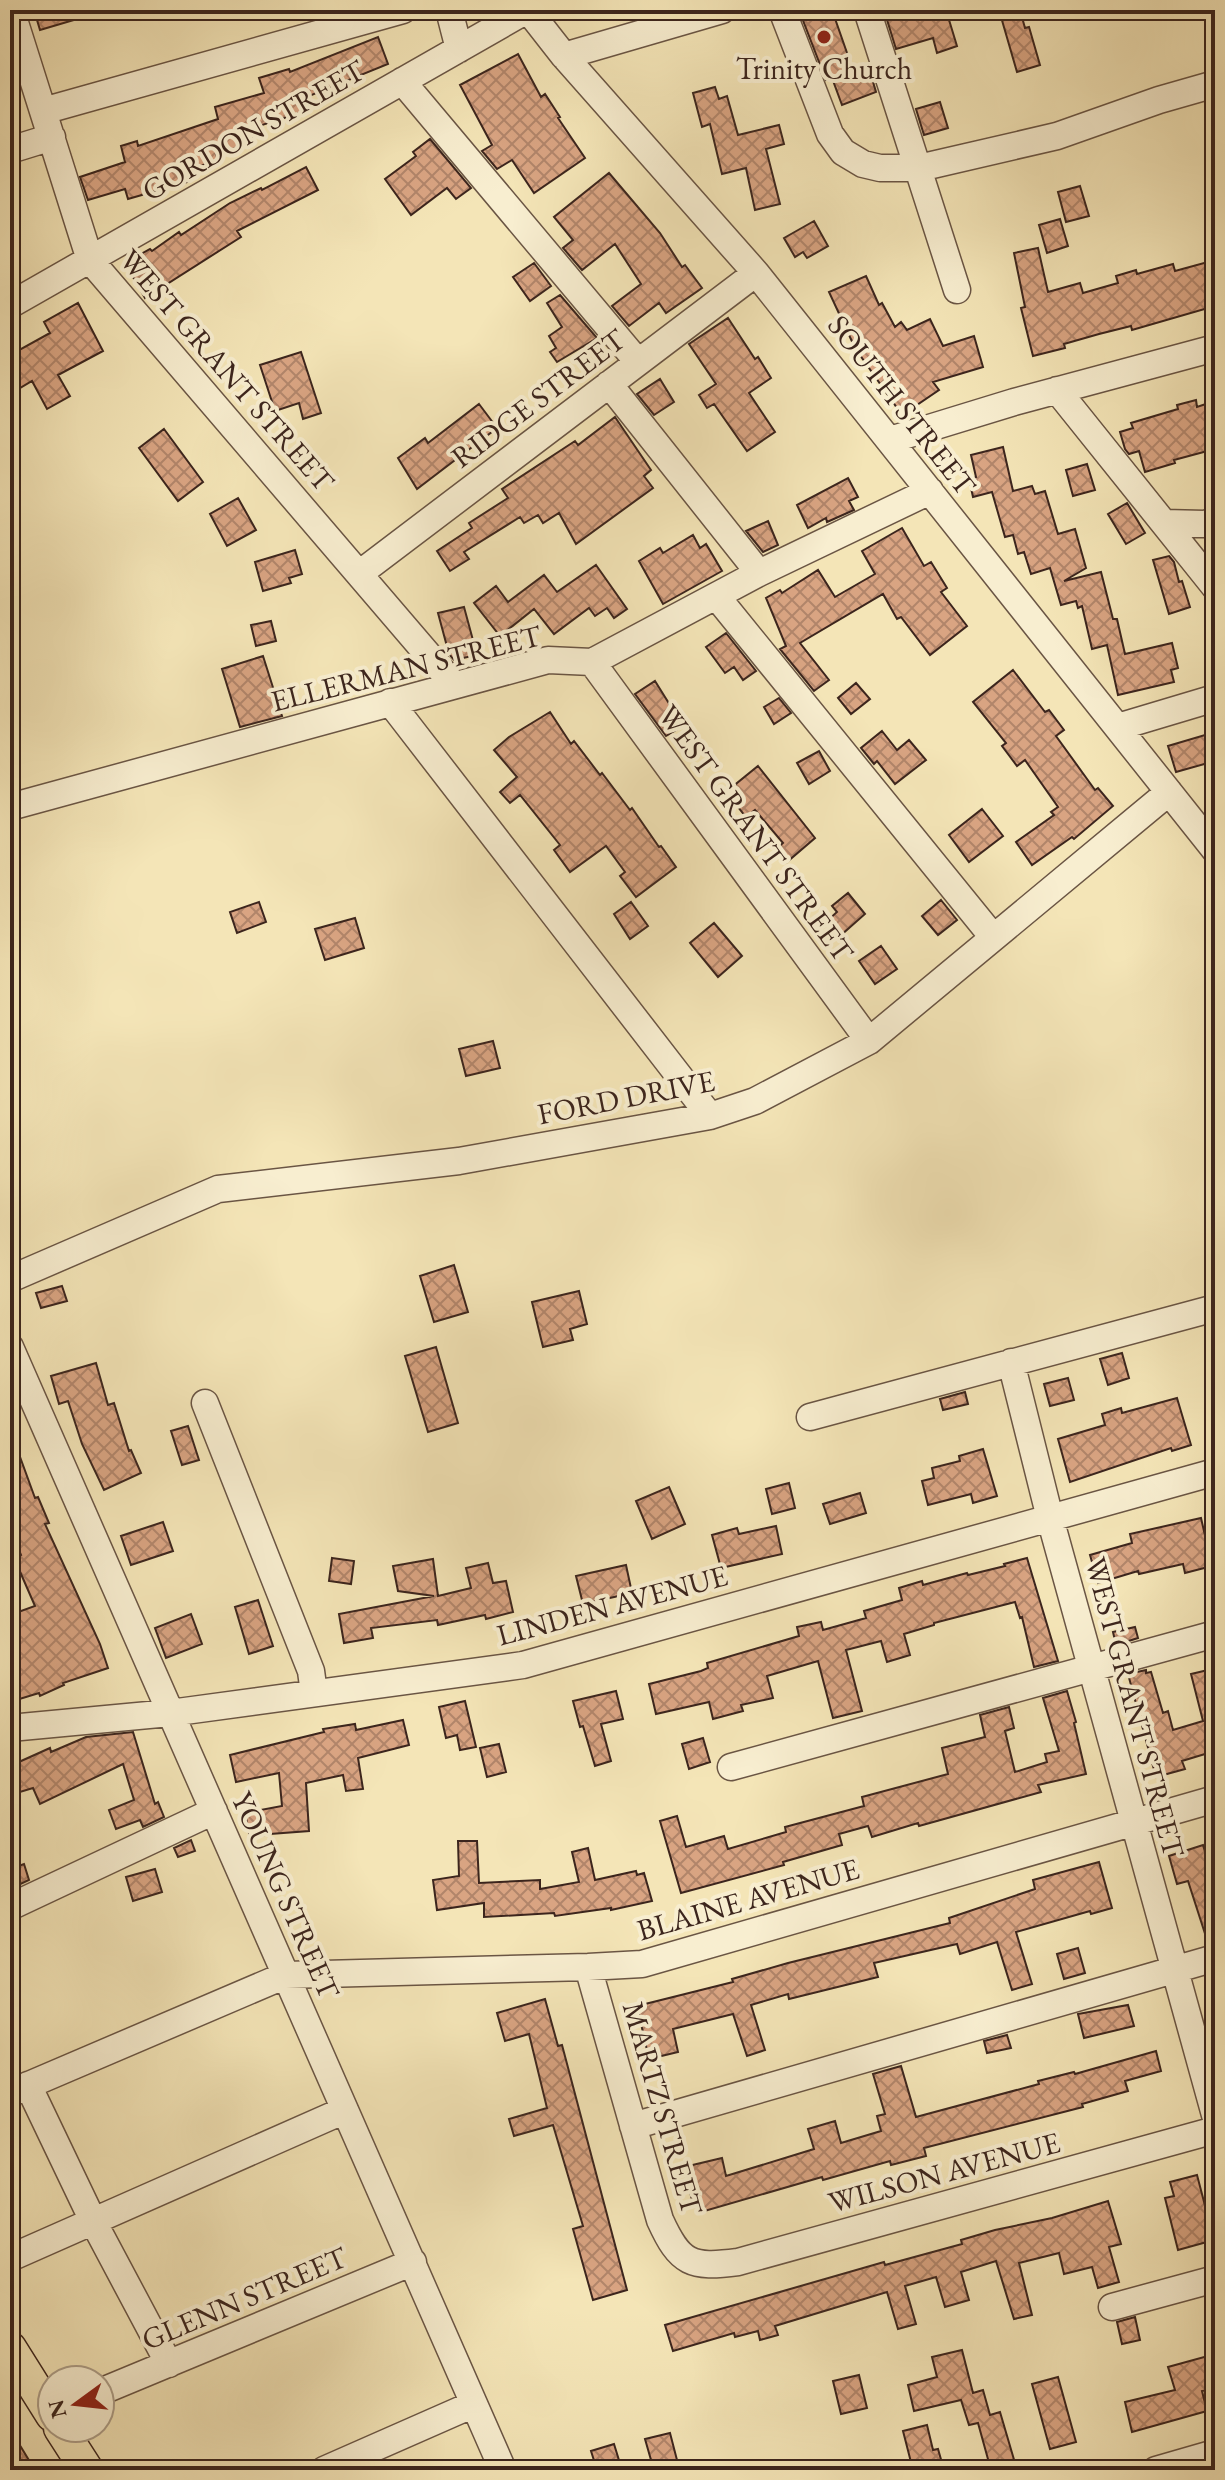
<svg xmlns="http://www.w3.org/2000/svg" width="1225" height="2480" viewBox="0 0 1225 2480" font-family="'EB Garamond',serif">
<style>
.building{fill:url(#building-cross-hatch);stroke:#3c251d;stroke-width:2}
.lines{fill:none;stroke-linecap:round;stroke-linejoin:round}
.minor-casing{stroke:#6a5544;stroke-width:29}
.major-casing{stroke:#3c251d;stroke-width:35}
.minor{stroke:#f8eed0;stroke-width:26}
.major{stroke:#f4e5b7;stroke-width:32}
.poi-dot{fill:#8f2418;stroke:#f8eed0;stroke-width:3}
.labels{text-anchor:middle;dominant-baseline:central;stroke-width:8;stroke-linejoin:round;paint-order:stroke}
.poi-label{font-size:30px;fill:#3c251d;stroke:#f8eed0}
.street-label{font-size:30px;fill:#3c251d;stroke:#f8eed0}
</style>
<defs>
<pattern id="building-cross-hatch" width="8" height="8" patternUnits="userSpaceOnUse" patternTransform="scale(2)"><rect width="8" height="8" fill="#d9a482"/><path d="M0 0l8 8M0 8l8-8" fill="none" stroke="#b1856a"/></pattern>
</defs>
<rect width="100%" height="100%" fill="#f4e5b7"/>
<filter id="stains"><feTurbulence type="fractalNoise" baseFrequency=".0025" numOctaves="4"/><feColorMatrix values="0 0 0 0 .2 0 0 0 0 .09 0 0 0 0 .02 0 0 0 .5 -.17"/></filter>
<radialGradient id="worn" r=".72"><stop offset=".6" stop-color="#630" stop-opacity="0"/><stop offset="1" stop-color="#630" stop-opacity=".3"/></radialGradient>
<path class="building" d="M34,10H93L94,14L40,30Z
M799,10H832L853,70L868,65L876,92L842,105L832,78L826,80Z
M884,10H946L957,46L937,53L933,38L896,49Z
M999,10H1020L1025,28L1029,27L1040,65L1017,72Z
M378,37L388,64L299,100L303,112L249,129L253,143L216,154L218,161L183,171L187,182L128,199L125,189L88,200L80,177L125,162L121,146L137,141L138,146L218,119L215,107L264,93L259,78L289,69L290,72Z
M518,54L541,97L545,94L560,117L558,118L585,158L534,193L512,160L497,169L482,151L492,145L460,85Z
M715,87L719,99L727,96L738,135L779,125L784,144L766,149L780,204L755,210L746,168L722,174L710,124L702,127L693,93Z
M940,102L948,128L924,135L916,109Z
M430,139L471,188L456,199L447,188L411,215L385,179L416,156L413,152Z
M306,167L318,190L237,231L241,237L145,298L125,263L150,249L152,251L179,232L181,235L230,203L261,188L262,190Z
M609,173L660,233L682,267L685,265L702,288L666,313L659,303L629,326L612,306L641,284L615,244L582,270L563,248L573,240L554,217Z
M1080,186L1089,216L1066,222L1058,192Z
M1060,219L1068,246L1047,253L1039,225Z
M814,221L828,246L807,258L803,252L795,257L784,238Z
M1038,248L1048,292L1080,283L1083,293L1118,283L1116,276L1136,270L1137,274L1173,264L1175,271L1215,260V306L1132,330L1131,326L1099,334L1064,344L1065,348L1033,356L1021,308L1025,307L1014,253Z
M534,263L551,286L530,301L513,277Z
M866,276L879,305L882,303L895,327L901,322L907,330L930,319L943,346L974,336L983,367L933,382L939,390L902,415L855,348L829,292Z
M560,295L597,338L557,362L550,352L556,348L549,336L562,327L547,303Z
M78,303L103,351L58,375L70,396L47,409L32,381L10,394V355L50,333L44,322Z
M728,318L755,359L758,357L771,378L749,393L775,432L747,451L714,404L707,408L699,395L716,384L689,344Z
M301,352L321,413L303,419L299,403L275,411L260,365Z
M660,379L674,402L654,415L637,394Z
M1196,400L1197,407L1215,401V449L1174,460L1175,463L1145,472L1139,451L1129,454L1125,449L1120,432L1133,428L1131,423L1178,409L1177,405Z
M479,404L497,428L417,489L398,458L425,438L428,443Z
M615,417L651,470L644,476L653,488L576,544L559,513L543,523L538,515L524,523L520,517L464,552L469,559L450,571L437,551L472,528L469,523L508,498L502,489L575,441L578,445Z
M164,429L203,482L178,501L139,448Z
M1003,447L1013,491L1032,486L1035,494L1045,491L1058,534L1075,529L1086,568L1064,581L1101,572L1113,619H1117L1125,654L1172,643L1178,668L1171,670L1174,682L1118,695L1107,645L1092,649L1082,606L1078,608L1076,601L1061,605L1050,568L1031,574L1024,552L1018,554L1013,535L1005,537L992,492L973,497L969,479L976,477L971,455Z
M1087,464L1095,490L1073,496L1066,470Z
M848,478L858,497L849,501L854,510L827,522L826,518L808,528L797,505Z
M238,498L256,530L227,546L210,514Z
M1127,503L1145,533L1126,544L1108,514Z
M768,521L778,545L763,552L746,531Z
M902,528L924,566L931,562L947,588L941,592L967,626L930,655L901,617L897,619L883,594L800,643L829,680L814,691L780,649L786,646L766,598L780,590L782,593L818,570L835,597L875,574L862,551Z
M693,535L700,548L706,544L722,571L663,604L639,561L660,548L663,553Z
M295,550L302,574L289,578L291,583L263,591L255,562Z
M1169,556L1174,562L1179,582L1182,581L1190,607L1169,614L1153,560Z
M596,565L627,609L614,618L607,608L595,616L589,608L554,634L534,609L500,636L474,603L496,586L508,602L544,575L557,592Z
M464,607L477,655L454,660L449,654L438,613Z
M271,621L276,641L256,646L251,625Z
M726,633L756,671L743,680L734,667L725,673L706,647Z
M263,656L282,716L240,727L222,669Z
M1013,670L1045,712L1049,710L1064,730L1056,736L1095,790L1098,788L1113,806L1074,839L1072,837L1032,865L1016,842L1054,815L1051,812L1058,807L1025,760L1017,766L1002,746L1006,743L973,702Z
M655,681L683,726L666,736L635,694Z
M856,683L870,699L851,714L838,698Z
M779,698L791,713L774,724L764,707Z
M550,712L571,744L574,741L600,775L602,773L630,810L632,808L659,847L661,846L676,867L636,897L620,876L625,872L606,846L570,872L554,850L560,845L520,795L510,803L500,792L517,777L494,750L509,737Z
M882,731L897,750L909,740L926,760L895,784L877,761L874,764L861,748Z
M1215,732V761L1176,772L1168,746Z
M819,751L830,771L809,784L797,763Z
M758,766L815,838L787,862L776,849L783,843L755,810L746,817L726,792Z
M982,809L1003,836L969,862L949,835Z
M848,893L865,914L840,936L827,921L837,912L832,906Z
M941,900L957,920L938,935L922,916Z
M259,902L266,922L237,933L230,912Z
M631,902L648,926L630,939L614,914Z
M355,918L364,948L325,960L315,929Z
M714,923L742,956L718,977L690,943Z
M881,946L897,969L875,984L859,961Z
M493,1041L500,1068L466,1076L459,1049Z
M454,1265L468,1312L434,1322L420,1276Z
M62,1286L67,1301L41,1308L36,1293Z
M579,1291L587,1324L570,1329L573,1340L543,1347L532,1302Z
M436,1347L458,1423L428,1432L405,1356Z
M1122,1353L1129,1378L1108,1385L1100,1359Z
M96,1363L108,1405L114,1403L129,1451L131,1450L141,1473L104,1490L82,1444L68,1401L59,1404L51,1376Z
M1068,1378L1074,1400L1050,1406L1044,1384Z
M965,1392L968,1404L943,1410L940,1399Z
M1177,1398L1191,1445L1172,1451L1171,1448L1070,1482L1058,1439L1105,1425L1102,1414L1121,1408L1122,1413Z
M188,1426L199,1460L182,1465L171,1431Z
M10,1435H12L35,1498L38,1497L49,1523L45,1524L100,1644L108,1668L63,1683L64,1685L40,1696L39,1693L13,1701L10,1690V1615L35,1606L14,1558L21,1555L10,1529Z
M983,1449L997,1496L973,1503L971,1494L928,1505L922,1481L934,1478L932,1468L960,1461L959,1456Z
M789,1483L795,1508L772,1514L766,1489Z
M669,1487L685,1524L652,1539L636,1501Z
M860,1493L866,1513L830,1524L823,1504Z
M1201,1518L1212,1566L1185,1573L1183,1564L1139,1574L1138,1571L1098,1583L1090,1555L1132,1543L1130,1534Z
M163,1522L173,1551L131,1565L121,1536Z
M776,1526L782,1554L721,1568L712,1535L737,1528L739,1534Z
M332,1558L354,1561L351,1584L329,1581Z
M1027,1558L1058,1661L1034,1667L1022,1617L1020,1618L1015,1602L934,1623V1625L904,1634L910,1655L887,1662L881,1641L846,1650L862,1711L833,1718L818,1661L767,1676L773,1698L741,1705L743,1711L713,1719L709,1702L656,1714L649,1684L701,1671L708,1668L707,1663L799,1636L797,1627L821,1622L823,1630L866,1618L864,1611L902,1600L899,1588L922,1581L923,1585L967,1573L968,1575L1005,1566L1004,1564Z
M433,1559L438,1596L471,1588L466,1568L488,1563L493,1583L506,1581L513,1612L486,1619L485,1615L438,1625L437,1620L371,1628L373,1638L344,1643L339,1614L434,1596L398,1591L393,1566Z
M626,1565L632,1593L583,1604L576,1576Z
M258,1600L273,1646L249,1654L235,1607Z
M191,1614L202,1644L166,1658L155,1628Z
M1135,1627L1138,1638L1116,1645L1113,1632Z
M1146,1670V1673L1151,1672L1163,1713L1168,1711L1173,1730L1203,1721L1191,1674L1208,1670L1215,1699V1751L1182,1761L1185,1769L1156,1777L1128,1674Z
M616,1691L623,1719L601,1724L611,1761L595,1766L583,1726L580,1727L573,1701Z
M1067,1691L1076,1722L1074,1723L1086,1774L1038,1785L1041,1792L919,1826L918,1823L872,1837L868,1826L839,1834L842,1845L783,1862L784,1865L681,1893L660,1821L677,1816L686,1847L724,1836L728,1849L786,1832L785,1827L864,1806L862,1797L948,1774L942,1748L985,1737L980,1715L1009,1707L1014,1728L1005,1731L1015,1772L1047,1762L1045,1754L1059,1751L1043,1698Z
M465,1701L476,1747L460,1750L457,1735L446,1738L439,1707Z
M403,1720L409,1745L358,1758L363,1789L346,1791L343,1775L306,1783L309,1831L270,1834L250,1838L245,1813L282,1806L279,1773L236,1782L230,1755L324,1732L323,1729L355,1724L356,1730Z
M133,1732L155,1804L158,1802L164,1817L143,1827L140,1820L116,1829L109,1810L134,1800L123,1764L40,1804L33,1788L10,1795V1766L50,1748L51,1752L86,1737Z
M703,1738L710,1762L689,1769L682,1744Z
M499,1744L506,1772L487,1777L480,1748Z
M191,1840L195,1851L178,1857L174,1848Z
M458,1841H477L479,1883L540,1880V1889L579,1882L572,1852L588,1848L595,1880L636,1871L637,1875L644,1873L652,1901L611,1910V1908L555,1916L554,1913L484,1917V1903L437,1910L433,1880L459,1876Z
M1203,1845L1215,1885V1942L1208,1943L1188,1881L1177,1884L1169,1856Z
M1099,1862L1112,1908L1091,1914L1090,1911L1016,1932L1032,1984L1012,1990L997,1942L960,1954L957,1944L874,1963L878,1977L789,1999L788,1994L751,2005L765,2050L747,2056L733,2014L673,2029L678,2052L649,2059L637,2006L733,1982L732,1979L788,1963L950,1923L949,1918L1035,1889L1033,1880Z
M24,1864L29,1880L10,1889V1869Z
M155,1869L162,1892L133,1901L126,1877Z
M1078,1948L1085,1973L1064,1979L1057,1954Z
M545,1999L558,2046L562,2045L627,2290L593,2300L573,2229L583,2226L553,2125L514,2136L509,2119L547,2108L529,2034L505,2041L497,2013Z
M1128,2005L1134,2026L1084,2038L1078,2014Z
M1007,2035L1011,2048L987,2053L984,2041Z
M1156,2051L1161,2071L1125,2081L1128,2091L1082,2104L1083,2107L924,2148L926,2156L891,2165L890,2161L823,2180L822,2177L701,2212L698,2199L692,2200L684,2167L722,2158L726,2176L814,2149L808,2129L835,2121L841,2143L881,2131L877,2116L885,2114L873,2074L901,2066L916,2117L1039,2084L1038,2081L1074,2072L1075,2074Z
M1197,2175L1214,2240L1178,2250L1165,2198L1174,2196L1170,2182Z
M1108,2201L1121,2244L1109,2247L1119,2282L1098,2288L1092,2267L1064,2274L1059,2253L1019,2263L1032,2315L1014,2319L996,2261L961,2272L969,2300L945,2307L936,2277L905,2286L916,2324L898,2329L887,2292L775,2326L778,2335L760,2340L758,2331L735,2337L734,2333L673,2351L665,2325L884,2262L885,2265L962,2244L961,2240L995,2230L1052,2218Z
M1135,2317L1140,2340L1122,2344L1117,2322Z
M962,2350L973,2393L983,2390L990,2415L1000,2412L1015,2463L991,2470L978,2423L969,2425L961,2400L914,2411L908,2385L937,2377L932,2357Z
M1215,2354V2389L1202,2391L1207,2411L1132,2432L1125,2402L1175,2390L1168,2367Z
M859,2375L867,2408L841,2414L833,2381Z
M1058,2377L1076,2442L1050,2449L1032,2384Z
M927,2425L933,2450L938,2449L944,2470H913L903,2431Z
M10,2429L30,2462L16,2470H10Z
M670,2433L677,2460L653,2467L645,2439Z
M614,2444L622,2470H597L591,2451Z"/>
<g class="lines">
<g class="minor-casing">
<path id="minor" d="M11,10L90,260L454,685
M449,10L459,49
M528,10L564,56L756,273L1215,850
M782,10L830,134L843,152L863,164L880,168H919L1057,136L1159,100L1215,84
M867,10L957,290
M564,56L722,10
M402,81L638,362
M43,111L403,10
M10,150L52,137
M10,305L527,10
M609,384L759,573
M1057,390L1215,587
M890,440L1014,402L1215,348
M1164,523L1205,524L1215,521
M359,574L756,273
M717,597L993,937
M592,662L869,1041
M390,702L710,1116
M1118,727L1215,698
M10,807L548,660L592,662L759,573L930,491
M10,1279L218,1189L459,1161L710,1116L755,1101L869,1041L1169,792
M10,1347L503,2470
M1011,1362L1050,1518L1215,2115
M205,1403L311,1671L314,1693
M810,1417L1215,1308
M10,1728L170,1713L523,1665L1215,1472
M731,1767L1215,1634
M10,1907L214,1811
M588,1967L660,2220C680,2264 691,2268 738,2262L1215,2130
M28,2085L93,2221L169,2364
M10,2093L286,1975L588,1967L642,1964L1215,1799
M633,2126L1215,1958
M10,2258L345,2110
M1112,2307L1215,2279
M100,2392L413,2262
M324,2470L474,2404
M1156,2470L1215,2453"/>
</g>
<g class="major-casing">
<path id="major" d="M10,2348L52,2415
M60,2428L87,2470"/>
</g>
<use href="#minor" class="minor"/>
<use href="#major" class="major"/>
</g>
<circle class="poi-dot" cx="824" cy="37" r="8"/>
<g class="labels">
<g class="poi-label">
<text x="824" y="68">Trinity Church</text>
</g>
<g class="street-label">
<text transform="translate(253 130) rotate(-30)">GORDON STREET</text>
<text transform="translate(227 370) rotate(49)">WEST GRANT STREET</text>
<text transform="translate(538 398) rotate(-37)">RIDGE STREET</text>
<text transform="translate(902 405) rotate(52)">SOUTH STREET</text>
<text transform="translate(406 668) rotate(-14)">ELLERMAN STREET</text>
<text transform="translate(756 833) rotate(54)">WEST GRANT STREET</text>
<text transform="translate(626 1097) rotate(-11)">FORD DRIVE</text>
<text transform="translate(612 1605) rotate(-15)">LINDEN AVENUE</text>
<text transform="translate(1135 1707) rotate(75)">WEST GRANT STREET</text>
<text transform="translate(286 1895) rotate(66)">YOUNG STREET</text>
<text transform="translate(748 1899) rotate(-16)">BLAINE AVENUE</text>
<text transform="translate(663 2108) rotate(74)">MARTZ STREET</text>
<text transform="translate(944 2172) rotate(-15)">WILSON AVENUE</text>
<text transform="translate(244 2298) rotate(-23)">GLENN STREET</text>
</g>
</g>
<rect width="1225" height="2480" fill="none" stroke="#f4e5b7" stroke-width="40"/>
<rect x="12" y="12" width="1201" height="2456" fill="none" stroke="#3c251d" stroke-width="4"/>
<rect x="20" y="20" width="1185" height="2440" fill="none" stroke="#3c251d" stroke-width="2"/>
<g transform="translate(76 2404) rotate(255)"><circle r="38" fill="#f8eed0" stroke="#ad9e88" stroke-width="2"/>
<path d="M0-6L14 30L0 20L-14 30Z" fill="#8f2418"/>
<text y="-12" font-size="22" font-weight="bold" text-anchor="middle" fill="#3c251d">N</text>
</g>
<rect width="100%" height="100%" filter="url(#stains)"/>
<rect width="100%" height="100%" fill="url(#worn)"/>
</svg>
